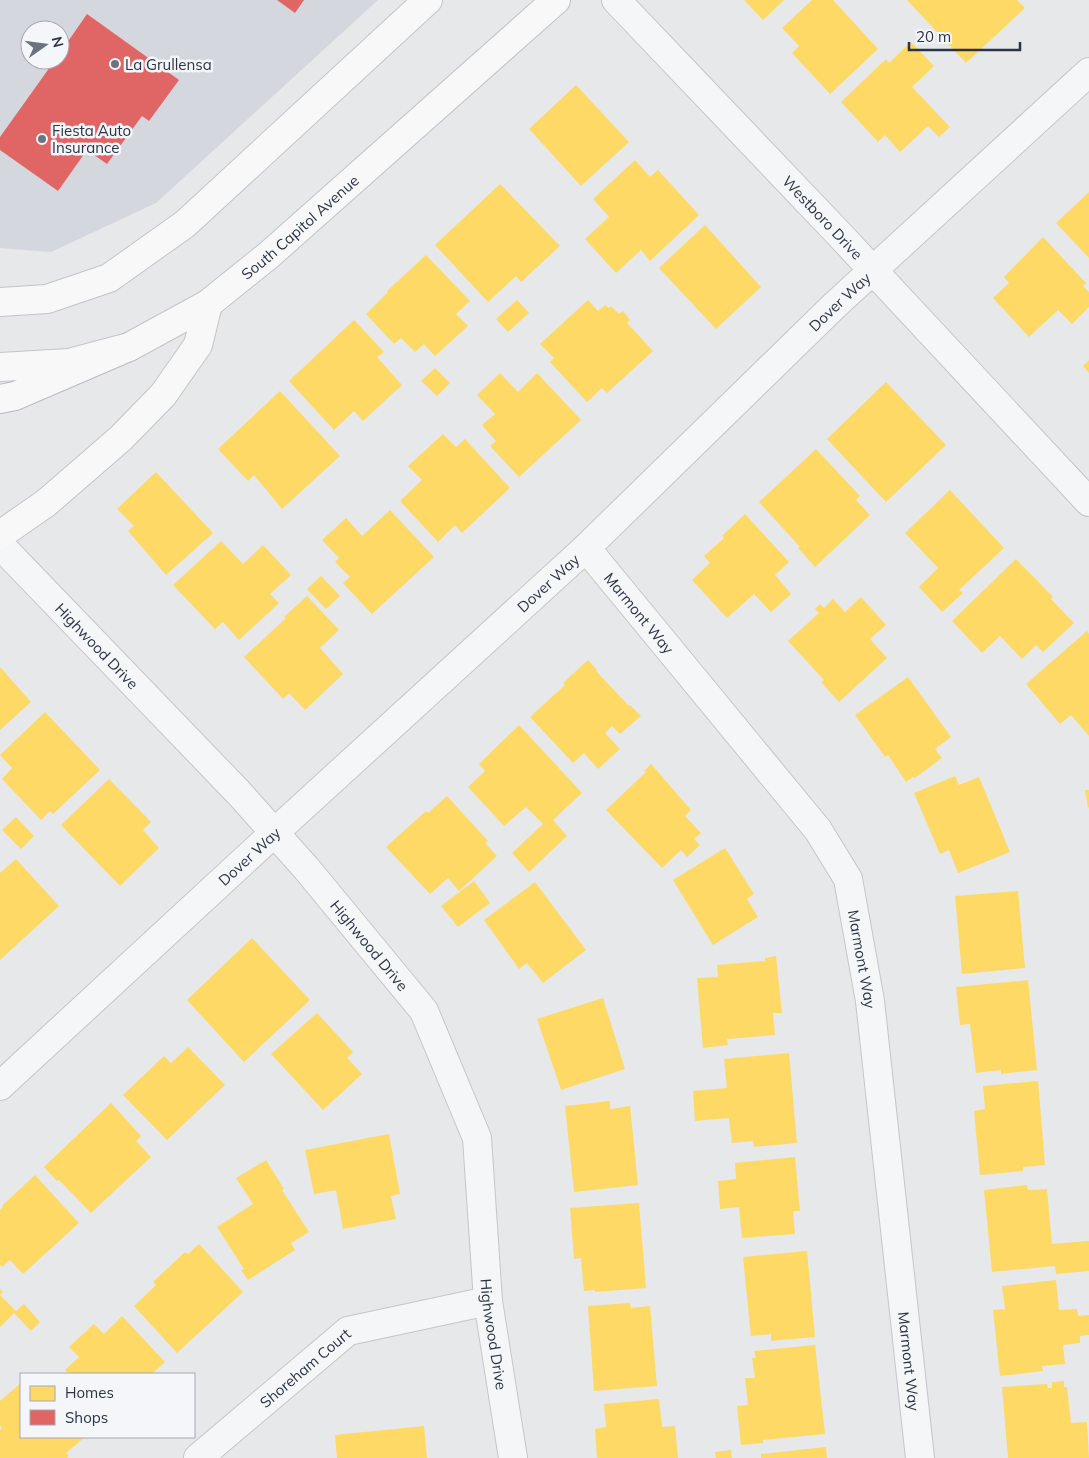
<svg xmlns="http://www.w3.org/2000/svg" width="1089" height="1458" viewBox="0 0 1089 1458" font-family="Mulish,sans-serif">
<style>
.built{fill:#d4d7dd;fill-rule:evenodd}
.homes{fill:#ffd966}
.shops{fill:#e06666}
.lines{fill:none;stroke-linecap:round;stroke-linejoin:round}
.minor-casing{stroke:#c4c6c8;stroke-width:30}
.major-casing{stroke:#c2c5c8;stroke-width:30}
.highway-casing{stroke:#b8bbbf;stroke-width:30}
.minor{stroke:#f5f6f7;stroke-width:28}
.major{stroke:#f8f8f8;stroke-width:28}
.highway{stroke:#f8f8f8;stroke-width:28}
.poi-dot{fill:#6c737f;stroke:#f4f6f9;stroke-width:2}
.labels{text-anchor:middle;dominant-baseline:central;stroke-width:5;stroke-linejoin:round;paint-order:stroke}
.poi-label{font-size:15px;fill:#2b3445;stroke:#f4f6f9;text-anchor:start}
.street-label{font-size:15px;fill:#2b3445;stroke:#f4f6f9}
</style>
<rect width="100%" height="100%" fill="#e6e8ea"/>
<path class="built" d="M0,0H378L156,203L51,252L0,248ZM30,30H60V60H30Z"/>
<path class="homes" d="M744,0H784L763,20Z
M812,0H833L878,49L830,94L792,53L799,46L782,28Z
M907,0H1017L1025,8L966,63Z
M911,42L934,66L912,87L950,127L939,137L928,126L900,152L885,135L878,142L841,102L886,59L889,63Z
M576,85L629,142L581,186L529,129Z
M635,160L650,177L658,170L699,215L650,261L641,250L616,273L585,239L609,217L593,199Z
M500,184L560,246L521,282L516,276L488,302L435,245Z
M1089,192V258L1056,223Z
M705,225L761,287L716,329L659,268Z
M1043,237L1086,283L1083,286L1089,292V307L1072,324L1058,310L1029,337L993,298L1009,283L1004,277Z
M426,255L470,301L456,314L468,326L435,356L424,344L415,352L401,338L394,344L366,314L388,292L387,291Z
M517,300L529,313L508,332L496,319Z
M588,300L598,311L605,305L609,308L611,306L619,314L623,311L630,320L627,323L653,351L607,393L602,388L587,402L550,362L554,358L540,344Z
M354,320L384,352L377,357L402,385L363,421L354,411L334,430L289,381Z
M1089,360V373L1083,366Z
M435,368L450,383L437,396L421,381Z
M500,373L518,392L537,373L581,420L519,477L490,446L496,441L482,425L495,414L477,395Z
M886,382L946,445L886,502L827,439Z
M280,391L340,456L282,509L254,475L248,481L218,449Z
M443,434L456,447L465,439L510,488L462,533L455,525L438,542L400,501L422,480L408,466Z
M816,449L860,496L856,500L870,515L815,567L798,548L800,547L759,502Z
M156,472L213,533L166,575L128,531L134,526L117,509Z
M950,490L1004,548L959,590L963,593L942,612L919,587L938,568L905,533Z
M390,510L434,557L372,614L343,583L350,577L335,562L339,558L322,540L346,518L362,536Z
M745,514L789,562L775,575L791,594L771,612L754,594L727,618L692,580L710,563L704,556L724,538L722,536Z
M221,541L243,564L263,545L291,575L270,594L279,603L239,640L223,622L215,629L173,585Z
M1016,559L1053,597L1051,599L1074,623L1043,652L1036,645L1022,659L1000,636L982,653L952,621Z
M321,576L340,596L326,609L307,589Z
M307,596L339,630L320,648L343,674L305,710L289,693L283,699L244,657L286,618L284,617Z
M861,597L886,625L870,639L887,658L839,702L821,682L824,680L788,641L819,613L815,609L820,604L824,608L833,599L845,612Z
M1087,631L1089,634V736L1071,715L1060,724L1026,684Z
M588,660L597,670L596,671L629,706L630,705L641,716L620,734L612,726L605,733L620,749L598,769L584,753L573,763L530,717L565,685L563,683Z
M0,667L31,702L0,730Z
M908,677L951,737L935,749L942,758L915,778L913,777L906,782L888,755L885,757L855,715Z
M45,712L100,770L53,814L50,811L41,820L2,779L12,768L0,755Z
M519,725L582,793L553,820L567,836L529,872L512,853L543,824L526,807L504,826L468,787L485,771L479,764Z
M651,764L691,810L685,816L701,833L694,839L700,845L687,857L681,850L662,868L606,810L646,772L644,771Z
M955,776L959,785L979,777L1010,852L958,873L949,850L940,854L914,793Z
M109,779L151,822L143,830L159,848L120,886L61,825Z
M1085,790H1089V807L1088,808Z
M447,796L488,841L485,843L497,856L459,891L448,878L430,894L386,847L426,811L428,813Z
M16,817L34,836L21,849L2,830Z
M725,848L754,894L747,899L758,917L713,945L673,880Z
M16,859L59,906L0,960V873Z
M474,881L490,903L458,927L441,906Z
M535,882L586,950L543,983L527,963L519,969L484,920Z
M1018,891L1025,968L962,974L955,896Z
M252,938L310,1000L244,1062L187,1000Z
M776,956L782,1013H773L775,1035L727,1039L728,1045L703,1048L697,978L718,977L717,965L765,961V958Z
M1028,980L1037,1070L1001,1074V1070L976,1073L970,1024L960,1025L956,987Z
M603,998L625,1069L561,1090L537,1019Z
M317,1013L353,1052L347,1058L362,1074L323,1110L271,1054Z
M188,1047L225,1085L167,1140L123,1095L164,1056L171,1063Z
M789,1053L797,1143L754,1147L753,1141L732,1143L729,1118L695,1121L693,1091L727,1088L724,1059Z
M1038,1081L1045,1165L1023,1167V1171L980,1175L974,1111L985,1109L983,1086Z
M610,1101V1109L630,1106L638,1185L574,1192L565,1106Z
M111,1103L141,1136L136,1141L151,1157L91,1213L59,1180L57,1181L44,1167Z
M389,1134L400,1194L391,1196L396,1219L343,1229L336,1190L314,1194L305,1150Z
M795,1157L800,1211H793L795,1234L742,1238L739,1207L720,1209L718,1181L736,1179L735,1163Z
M266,1160L284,1189L282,1190L309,1232L291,1243L295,1250L248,1280L241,1270L244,1269L217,1227L253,1204L236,1178Z
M35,1175L79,1223L23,1274L10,1260L2,1267L0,1265V1210L3,1207L2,1206Z
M1027,1185L1028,1190L1047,1189L1052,1244L1089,1241V1271L1056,1274L1055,1266L992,1272L984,1190Z
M639,1203L646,1288L595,1292V1290L584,1291L581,1258L574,1259L570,1208Z
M199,1244L243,1292L177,1353L134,1306L156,1285L153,1282L185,1252L188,1254Z
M807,1251L815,1337L771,1341V1334L751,1336L743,1257Z
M1056,1280L1059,1310L1077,1309L1078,1316L1089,1315V1335L1080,1336V1343L1063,1345L1065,1364L1042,1366L1043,1371L1000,1376L993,1310L1005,1309L1002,1286Z
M0,1289L3,1292L0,1295L16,1311L24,1304L40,1322L31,1331L14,1313L0,1327Z
M630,1303L631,1308L650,1306L657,1386L594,1391L588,1306Z
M122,1316L165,1362L152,1374H69L65,1370L79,1357L69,1347L94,1324L104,1334Z
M815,1345L825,1434L763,1440V1443L741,1445L737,1406L748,1405L745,1378H755L752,1358H756L754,1351Z
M1064,1381V1387H1067L1071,1423L1087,1422L1089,1458H1008L1002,1387L1047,1384L1048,1388H1052V1382Z
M21,1383V1437H85L66,1453L69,1456L67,1458H0V1430L2,1428L0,1425V1401Z
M659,1399L662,1427L675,1426L678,1458H597L595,1429L606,1427L604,1404Z
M424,1426L427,1458H337L335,1435Z
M826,1447L827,1458H761V1454Z
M731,1450L732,1458H716L715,1452Z"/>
<path class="shops" d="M277,0H304L295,13Z
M87,14L179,80L149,121L142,116L107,164L87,150L58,191L0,150V137L55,60H60V53Z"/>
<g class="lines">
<g class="minor-casing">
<g id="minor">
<path id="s1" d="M616,0L839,234L1089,502"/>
<path id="s2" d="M0,545L238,792L306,868L424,1011L477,1138L488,1301L513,1458"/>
<path id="s3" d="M586,548L818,830L848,879L870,1001L920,1458"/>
<path id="s4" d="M0,1086L274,833L586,548L835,305L1089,72"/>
<path id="s5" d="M198,1458L348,1331L488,1301"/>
</g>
</g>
<g class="major-casing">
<g id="major">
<path d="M0,302L47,299L109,278L185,224L428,0"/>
<path id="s6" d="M0,367L69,363L129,347L208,304L270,254L556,0"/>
<path d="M0,535L46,503L121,438L163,395L198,345L208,304"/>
</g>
</g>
<g class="highway-casing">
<path id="highway" d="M0,399L15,396L129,347"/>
</g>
<use href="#minor" class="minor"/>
<use href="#major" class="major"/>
<use href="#highway" class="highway"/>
</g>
<g class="poi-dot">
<circle cx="115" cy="64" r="5"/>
<circle cx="42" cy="139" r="5"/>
</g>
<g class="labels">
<g class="poi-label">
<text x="125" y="64">La Grullensa</text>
<text x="52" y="130">Fiesta Auto<tspan x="52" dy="17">Insurance</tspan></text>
</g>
<g class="street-label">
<text stroke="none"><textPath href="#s1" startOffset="300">Westboro Drive</textPath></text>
<text stroke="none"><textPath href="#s6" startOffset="341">South Capitol Avenue</textPath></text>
<text stroke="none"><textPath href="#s4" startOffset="1149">Dover Way</textPath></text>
<text stroke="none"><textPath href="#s4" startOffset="744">Dover Way</textPath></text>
<text stroke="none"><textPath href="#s3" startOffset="84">Marmont Way</textPath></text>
<text stroke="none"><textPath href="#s2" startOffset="140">Highwood Drive</textPath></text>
<text stroke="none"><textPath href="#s4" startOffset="339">Dover Way</textPath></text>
<text stroke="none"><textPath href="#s2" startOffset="545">Highwood Drive</textPath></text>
<text stroke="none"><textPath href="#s3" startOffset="504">Marmont Way</textPath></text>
<text stroke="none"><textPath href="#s2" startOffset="965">Highwood Drive</textPath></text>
<text stroke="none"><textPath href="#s3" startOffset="909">Marmont Way</textPath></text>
<text stroke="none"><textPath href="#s5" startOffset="140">Shoreham Court</textPath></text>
</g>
</g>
<rect x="20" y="1373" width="175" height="65" fill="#f4f6f9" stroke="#a4a8b1"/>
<rect x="30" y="1386" width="25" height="15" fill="#ffd966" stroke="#a4a8b1"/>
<text x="65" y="1398" font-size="15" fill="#2b3445">Homes</text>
<rect x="30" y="1410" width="25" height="15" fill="#e06666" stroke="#a4a8b1"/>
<text x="65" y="1423" font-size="15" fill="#2b3445">Shops</text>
<g transform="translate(45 45) rotate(76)"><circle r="24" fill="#f4f6f9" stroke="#a4a8b1"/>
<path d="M0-4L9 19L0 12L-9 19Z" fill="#6c737f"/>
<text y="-8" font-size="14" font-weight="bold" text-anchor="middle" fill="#2b3445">N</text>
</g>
<path d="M909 42v8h111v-8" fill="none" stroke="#2b3445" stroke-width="2.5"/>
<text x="916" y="42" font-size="15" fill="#2b3445" stroke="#f4f6f9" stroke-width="4" paint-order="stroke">20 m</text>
</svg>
